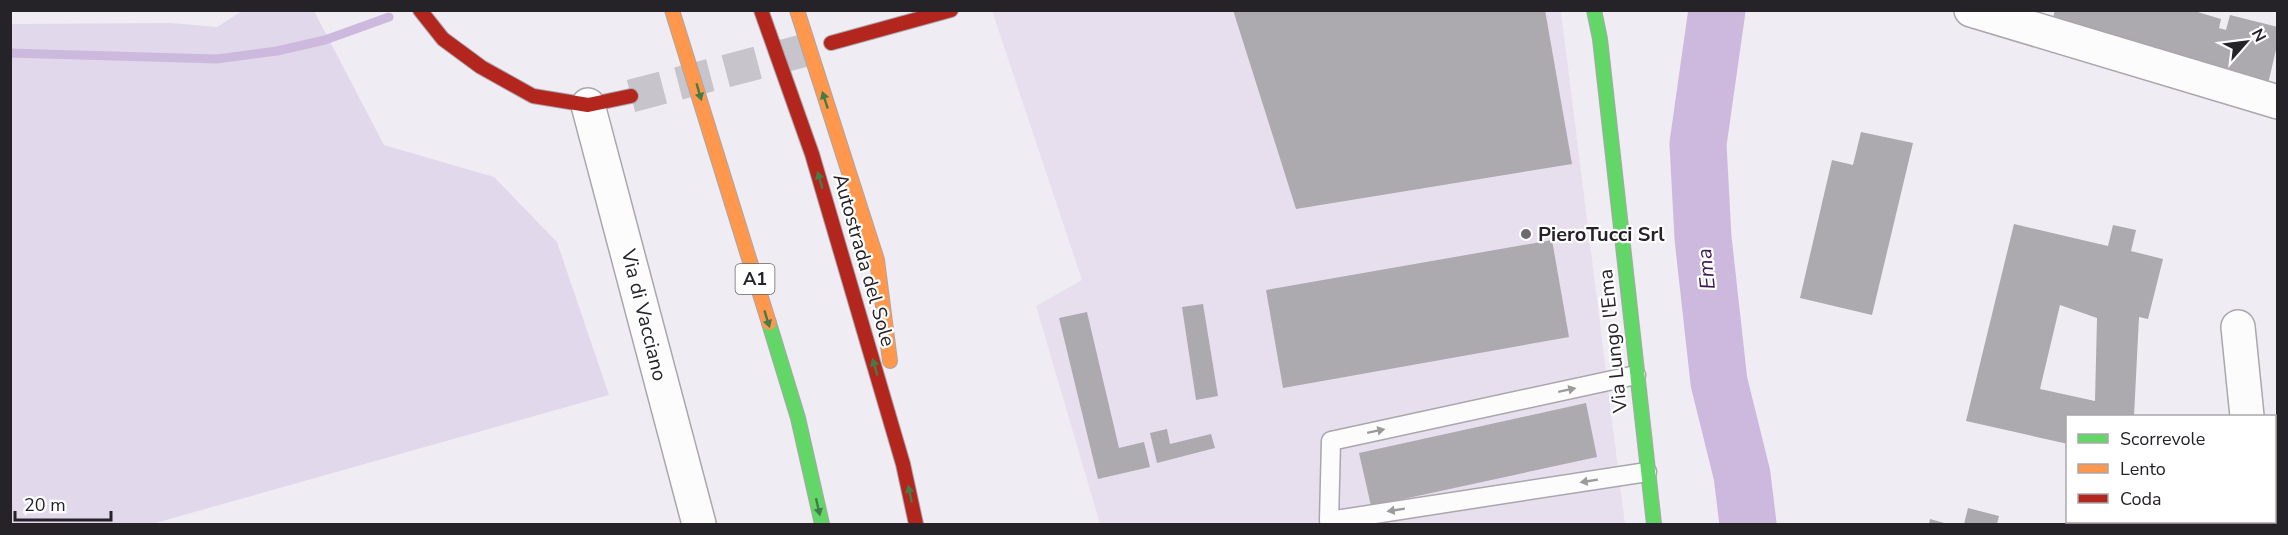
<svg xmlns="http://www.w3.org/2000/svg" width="2288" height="535" viewBox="0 0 2288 535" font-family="'Nunito Sans',sans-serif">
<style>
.built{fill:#e7dfee}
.green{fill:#e2d8ec}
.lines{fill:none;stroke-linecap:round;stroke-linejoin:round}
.stream{stroke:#cdb9dd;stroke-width:9}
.river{stroke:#cdb9dd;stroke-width:57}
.building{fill:#aca9af;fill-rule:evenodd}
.secondary-tunnel{stroke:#c7c4cb;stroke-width:33;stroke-dasharray:33 16;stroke-linecap:butt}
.lane-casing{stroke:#a9a6ac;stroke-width:21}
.street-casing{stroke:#a9a6ac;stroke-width:36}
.fast-casing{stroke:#a9a6ac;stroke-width:16}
.slow-casing{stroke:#a9a6ac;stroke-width:16}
.jam-casing{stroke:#a9a6ac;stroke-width:16}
.lane{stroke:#fdfcfd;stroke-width:18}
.street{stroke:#fdfcfd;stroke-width:33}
.fast{stroke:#63d668;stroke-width:14}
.slow{stroke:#ff974d;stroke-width:14}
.jam{stroke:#b3261e;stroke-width:14}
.oneway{fill:#447c48}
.oneway2{fill:#9c9a9d}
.poi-dot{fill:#6c696f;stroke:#fff;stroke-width:2}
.labels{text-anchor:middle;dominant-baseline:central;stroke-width:4.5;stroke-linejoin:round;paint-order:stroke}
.shield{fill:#fff;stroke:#666468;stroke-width:1.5}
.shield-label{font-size:18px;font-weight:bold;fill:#252228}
.poi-label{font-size:20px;font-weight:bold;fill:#252228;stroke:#fff;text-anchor:start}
.street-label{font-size:20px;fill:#252228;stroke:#fff}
.water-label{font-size:21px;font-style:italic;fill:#3c1953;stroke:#fff}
</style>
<rect width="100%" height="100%" fill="#f0ecf4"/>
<path class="built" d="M992,11H1561L1625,524H1100L1036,306L1082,280Z"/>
<path class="green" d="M242,11H314L384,145L494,177L557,242L609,395L152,524H11V24L171,23L217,27Z"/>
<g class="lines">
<path class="stream" d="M10,53L217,59L277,51L325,40L389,17"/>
<path class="river" d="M1717,10L1698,144L1703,238L1719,382L1742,475L1748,524"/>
</g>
<path class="building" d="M1233,10H1545L1572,164L1296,209Z
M2055,10H2191L2221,19L2219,28L2226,30L2230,15L2278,27V41L2268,84L2051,25Z
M1861,132L1913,143L1872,315L1800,298L1832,160L1853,165Z
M2014,224L2108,246L2113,225L2136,230L2131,251L2163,259L2148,319L2139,317L2134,416H2068V444L1966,421ZM2060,305L2097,318L2095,401L2040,389Z
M1552,240L1569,337L1283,388L1266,290Z
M1203,304L1218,396L1196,400L1182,307Z
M1087,312L1119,448L1144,442L1150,467L1098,479L1059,318Z
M1586,403L1597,457L1371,506L1359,453Z
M1167,429L1170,444L1211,434L1215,448L1157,463L1150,433Z
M1968,508L1999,516L1997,524H1964Z
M1930,519L1948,524H1929Z"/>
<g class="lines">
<path class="secondary-tunnel" d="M631,96L806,50"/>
<g class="lane-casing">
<path id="lane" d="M1636,375L1331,441L1329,521L1647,472"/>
</g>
<g class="street-casing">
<path id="street" d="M1971,10L2278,102
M588,105L699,524
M2238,327L2247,416
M2274,512L2278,513"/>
</g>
<g class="fast-casing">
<path id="fast" d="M1594,10L1600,39L1654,524
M769,323L798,418L822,524"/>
</g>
<g class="slow-casing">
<path id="slow" d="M672,10L769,323
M797,10L877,260L890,361"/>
</g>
<g class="jam-casing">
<path id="jam" d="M420,10L443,39L481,67L533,96L588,105L631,96
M761,10L812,154L903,464L916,524
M831,43L951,10"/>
</g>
<use href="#lane" class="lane"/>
<use href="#street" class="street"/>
<use href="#fast" class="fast"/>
<use href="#slow" class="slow"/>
<use href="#jam" class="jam"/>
</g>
<defs><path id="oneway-solid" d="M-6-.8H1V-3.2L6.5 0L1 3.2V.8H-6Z" transform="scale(1.5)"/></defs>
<g class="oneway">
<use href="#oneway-solid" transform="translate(699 92) rotate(74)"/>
<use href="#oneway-solid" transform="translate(825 100) rotate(-108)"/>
<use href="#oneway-solid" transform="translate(820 180) rotate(-106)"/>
<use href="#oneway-solid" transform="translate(767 319) rotate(73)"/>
<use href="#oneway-solid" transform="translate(875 367) rotate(-106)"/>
<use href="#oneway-solid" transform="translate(910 494) rotate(-102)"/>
<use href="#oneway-solid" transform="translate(818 507) rotate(77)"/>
</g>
<g class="oneway2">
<use href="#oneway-solid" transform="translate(1567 390) rotate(-12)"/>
<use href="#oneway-solid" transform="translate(1376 431) rotate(-12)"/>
<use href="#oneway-solid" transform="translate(1589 481) rotate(171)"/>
<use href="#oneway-solid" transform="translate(1396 510) rotate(171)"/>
</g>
<circle class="poi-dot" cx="1526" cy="234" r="6"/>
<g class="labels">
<rect class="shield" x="735.5" y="264" width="39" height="30" rx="4.5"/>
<g class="shield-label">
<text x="755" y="279">A1</text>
</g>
<g class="poi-label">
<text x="1538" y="234">PieroTucci Srl</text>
</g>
<g class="street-label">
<text transform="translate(864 260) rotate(74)">Autostrada del Sole</text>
<text transform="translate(644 315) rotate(76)">Via di Vacciano</text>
<text transform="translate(1613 341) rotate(-96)">Via Lungo l'Ema</text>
</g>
<g class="water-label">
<text transform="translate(1706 269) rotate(-96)">Ema</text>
</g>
</g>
<rect width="2288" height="535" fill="none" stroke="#252228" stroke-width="24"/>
<rect x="2066" y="415" width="210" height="108" fill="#ffffff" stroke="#a8a7a9" stroke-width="1.5"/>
<rect x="2078" y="434" width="30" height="9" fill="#63d668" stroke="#a8a7a9" stroke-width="1.5"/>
<text x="2120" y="445" font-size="18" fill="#252228">Scorrevole</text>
<rect x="2078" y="464" width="30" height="9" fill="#ff974d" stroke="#a8a7a9" stroke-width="1.5"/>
<text x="2120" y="475" font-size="18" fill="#252228">Lento</text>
<rect x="2078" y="494" width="30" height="9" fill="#b3261e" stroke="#a8a7a9" stroke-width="1.5"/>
<text x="2120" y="505" font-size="18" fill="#252228">Coda</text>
<g transform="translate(2246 42) rotate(62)" stroke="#ffffff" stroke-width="4.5" paint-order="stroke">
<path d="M0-4.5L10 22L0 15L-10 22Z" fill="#252228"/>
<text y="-9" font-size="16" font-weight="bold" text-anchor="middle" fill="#252228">N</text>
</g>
<path d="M15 511v9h96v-9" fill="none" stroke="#252228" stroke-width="3"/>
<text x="24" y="511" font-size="18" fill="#252228" stroke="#ffffff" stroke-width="4.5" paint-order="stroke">20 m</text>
</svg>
